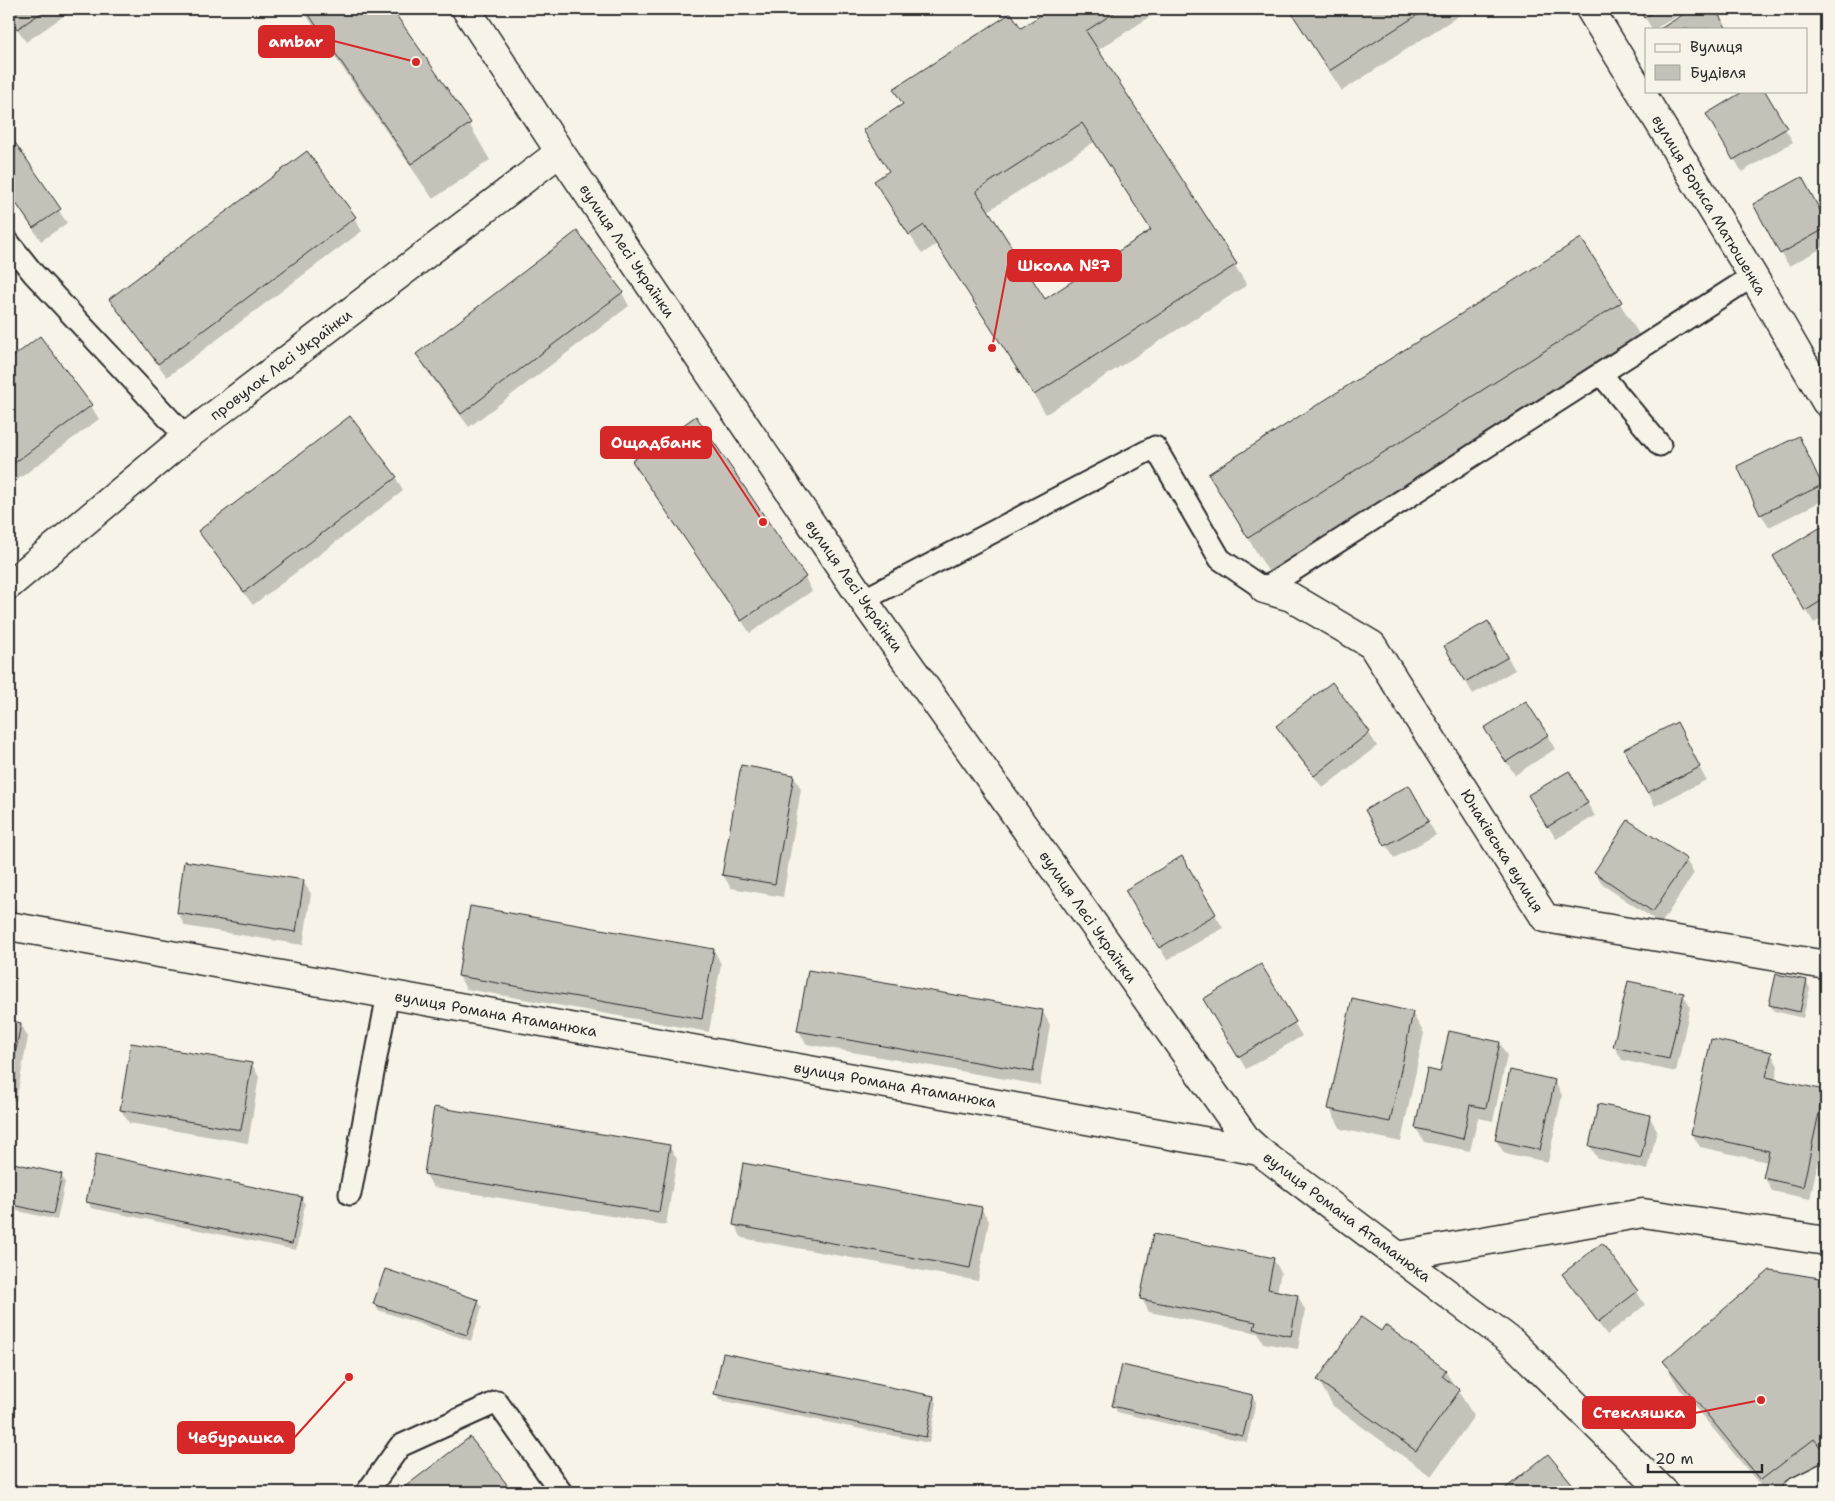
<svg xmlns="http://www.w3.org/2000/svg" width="1835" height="1501" viewBox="0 0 1835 1501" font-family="'Shantell Sans',sans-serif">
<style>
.shadow{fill:#0003;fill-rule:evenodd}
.building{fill:#c4c1b9;stroke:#2b2b2b;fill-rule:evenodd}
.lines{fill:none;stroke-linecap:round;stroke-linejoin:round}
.service-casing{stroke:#2b2b2b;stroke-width:25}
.minor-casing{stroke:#2b2b2b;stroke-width:31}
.service{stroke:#f7f3e8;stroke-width:21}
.minor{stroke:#f7f3e8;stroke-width:28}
.labels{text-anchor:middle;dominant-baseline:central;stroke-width:4;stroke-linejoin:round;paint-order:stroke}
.street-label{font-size:15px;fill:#2b2b2b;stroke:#f7f3e8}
.leader{fill:none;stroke:#d62828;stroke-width:2}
.callout-dot{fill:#d62828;stroke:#f7f3e8;stroke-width:2}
.callout{fill:#d62828;stroke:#d62828;stroke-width:2}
.callout-label{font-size:16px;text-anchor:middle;font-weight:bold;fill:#fff}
</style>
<rect width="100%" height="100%" fill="#f7f3e8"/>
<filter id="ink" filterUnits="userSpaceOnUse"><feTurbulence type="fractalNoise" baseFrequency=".02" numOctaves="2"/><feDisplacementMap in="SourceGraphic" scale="10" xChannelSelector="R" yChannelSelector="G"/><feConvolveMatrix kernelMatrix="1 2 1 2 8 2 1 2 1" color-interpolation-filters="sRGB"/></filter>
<g filter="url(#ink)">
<path class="shadow" d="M9,9H74L26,42L9,17Z
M302,9H390L469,124L490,160L433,199Z
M1052,9H1162L1098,50L1247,285L1046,414L937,244L922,254L888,201L903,105L894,90L1020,30ZM1094,142L1152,231L1045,300L988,211Z
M1289,9H1469L1342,91Z
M1640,9H1689L1655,29H1652Z
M1763,91L1793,142L1742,172L1708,114Z
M9,136L67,223L41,241L9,193Z
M1810,192L1826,223V246L1789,266L1781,253Z
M354,218L362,231L167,377L119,312L111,299Z
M1581,240L1648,349L1276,584L1209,475Z
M622,293L629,306L469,427L425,368L417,354Z
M40,338L91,406L99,419L9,486V361Z
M1806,451L1826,493V499L1769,527L1761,514Z
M641,474L805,578L812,591L750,633Z
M396,478L403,491L253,605L208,545L200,532Z
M1826,525V616L1814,623L1774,556Z
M1488,623L1515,670L1473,694L1446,647Z
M1278,726L1369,733L1377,746L1323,788L1285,740Z
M1547,735L1555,749L1515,775L1493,742Z
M1684,737L1706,780L1655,806L1626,749Z
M1569,773L1595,816L1556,839L1530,796Z
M794,776L801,789L783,897L731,888L723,875Z
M1408,787L1436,835L1394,858L1367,811Z
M1181,857L1223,928L1167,960L1126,891Z
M1686,860L1694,873L1661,924L1603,885L1595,872Z
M185,862L303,881L311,894L303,945L185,926L178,913Z
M714,950L721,964L709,1032L466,989L459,976Z
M1261,966L1302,1036L1246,1069L1205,999Z
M1806,981L1810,988L1803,1018L1774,1011L1770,1005Z
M1683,994L1690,1007L1676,1072L1622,1060L1614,1046Z
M1043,1012L1050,1025L1040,1085L806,1044L799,1031Z
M1412,1013L1424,1033L1401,1142L1341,1129L1330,1109Z
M9,1022L21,1024L28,1037L16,1101L9,1099Z
M1500,1043L1507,1056L1493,1121L1478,1118L1470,1151L1424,1142L1416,1128L1428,1071L1441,1074Z
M1771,1053L1778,1066L1775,1081L1823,1091L1826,1097V1124L1810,1199L1772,1191L1765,1178L1768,1162L1700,1147L1692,1134Z
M252,1064L259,1077L248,1143L129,1123L121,1110Z
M1554,1081L1562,1095L1548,1162L1504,1153L1496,1140Z
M1649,1116L1657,1130L1648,1170L1598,1159L1590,1146Z
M669,1146L677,1159L666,1225L433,1187L425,1173Z
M9,1164L61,1175L65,1182L57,1220L9,1209Z
M301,1198L305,1204L296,1250L91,1208L88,1201Z
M981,1208L989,1221L978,1281L742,1238L734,1224Z
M1602,1245L1637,1292L1645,1305L1607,1335L1571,1287L1563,1274Z
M1273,1259L1281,1272L1277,1292L1298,1296L1305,1310L1298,1349L1263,1343L1258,1333L1149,1312L1142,1299Z
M1771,1271L1826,1280V1467L1794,1492H1766L1679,1388L1664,1362Z
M478,1301L482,1307L471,1341L378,1310L374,1304Z
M1381,1333L1445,1371L1474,1416L1431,1476L1333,1406L1318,1380Z
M716,1394L934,1397L937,1403L929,1443L719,1400Z
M1252,1396L1256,1402L1247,1442L1117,1412L1114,1406Z
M470,1438L510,1492H400Z
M1548,1456L1577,1492H1503Z"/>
<path class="building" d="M9,9H47L17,29L9,17Z
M305,9H392L471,123L411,164Z
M1050,9H1120L1086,31L1237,264L1034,395L924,225L909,235L874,181L889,171L863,130L903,104L893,89L1011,13L1021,28ZM1082,123L1151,230L1045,299L976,191Z
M1289,9H1427L1329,71Z
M1639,9H1659L1644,18Z
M1692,9H1715L1727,29H1660Z
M1744,91H1765L1787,128L1733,160L1706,114Z
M9,134L61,209L33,228L9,193Z
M307,151L356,217L158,364L109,299Z
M1802,177L1826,221V228L1780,254L1753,204Z
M577,231L623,292L461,414L416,354Z
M1581,238L1622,302L1248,538L1208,474Z
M40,336L92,405L9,467V360Z
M350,416L397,477L244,592L198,531Z
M696,416L806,577L741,621L632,461Z
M1799,436L1822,485L1760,515L1737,466Z
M1826,524V598L1805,611L1773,556Z
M1488,621L1508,657L1465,682L1444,646Z
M1332,682L1370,732L1314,776L1276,726Z
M1526,701L1548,735L1506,762L1484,728Z
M1677,722L1700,767L1647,793L1624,749Z
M741,765L794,775L775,884L722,875Z
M1569,771L1588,803L1547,827L1528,795Z
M1409,785L1429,821L1385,846L1365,810Z
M1628,820L1687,859L1653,912L1594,872Z
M1182,856L1216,914L1159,948L1125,890Z
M184,861L304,880L296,932L177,913Z
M470,906L714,949L702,1019L458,976Z
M1261,964L1296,1022L1238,1057L1203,999Z
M808,970L1043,1010L1033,1072L797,1031Z
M1776,974L1807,980L1800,1012L1769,1005Z
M1628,981L1684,993L1669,1059L1613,1047Z
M1352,998L1413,1012L1390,1122L1328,1109Z
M9,1020L21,1023L9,1087Z
M1449,1031L1500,1042L1486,1108L1470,1105L1463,1139L1415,1128L1427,1069L1440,1072Z
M1711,1039L1772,1052L1766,1077L1824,1090L1803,1187L1763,1178L1769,1151L1691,1134Z
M131,1043L252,1063L241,1130L120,1110Z
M1510,1070L1555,1080L1540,1150L1495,1140Z
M1598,1104L1650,1115L1641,1158L1589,1146Z
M434,1107L670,1145L659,1212L424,1174Z
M96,1154L302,1197L292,1244L86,1202Z
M9,1162L62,1174L53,1214L9,1204Z
M743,1163L982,1207L970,1268L733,1225Z
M1153,1234L1274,1258L1268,1289L1298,1295L1291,1336L1254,1329L1256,1322L1140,1299Z
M1602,1243L1638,1291L1598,1322L1562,1274Z
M385,1269L479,1300L467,1335L373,1304Z
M1770,1270L1826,1279V1443L1821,1448L1814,1439L1761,1480L1663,1361Z
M1361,1317L1381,1331L1385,1325L1446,1370L1442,1376L1460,1390L1416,1451L1317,1380Z
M723,1353L934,1396L926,1437L714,1394Z
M1122,1365L1253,1395L1243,1436L1112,1406Z
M470,1437L509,1487L502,1492H398Z
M1548,1454L1579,1492H1501Z"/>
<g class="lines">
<g class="service-casing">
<path id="service" d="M9,243L33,273L186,437
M1601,374L1660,445
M863,600L1155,447L1220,559L1264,589L1753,276
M350,1194L388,994
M367,1492L400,1446L497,1402L561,1492"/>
</g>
<g class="minor-casing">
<path id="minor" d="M466,9L560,152L863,600L1247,1140L1259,1151
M1590,9L1753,276L1826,402
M9,585L186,437L560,152
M1264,589L1291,597L1372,645L1545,918L1826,965
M9,926L1259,1151L1513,1343L1664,1492
M1398,1256L1643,1213L1826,1241
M1796,1492L1826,1477"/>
</g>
<use href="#service" class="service"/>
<use href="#minor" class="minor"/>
</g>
</g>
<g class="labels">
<g class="street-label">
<text transform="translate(1709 205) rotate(59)">вулиця Бориса Матюшенка</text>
<text transform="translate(627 251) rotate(56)">вулиця Лесі Українки</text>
<text transform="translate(281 365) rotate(-37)">провулок Лесі Українки</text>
<text transform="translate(854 586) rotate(55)">вулиця Лесі Українки</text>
<text transform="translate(1502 851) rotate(58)">Юнаківська вулиця</text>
<text transform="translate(1088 917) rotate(55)">вулиця Лесі Українки</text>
<text transform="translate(496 1014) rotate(10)">вулиця Романа Атаманюка</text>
<text transform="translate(895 1085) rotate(10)">вулиця Романа Атаманюка</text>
<text transform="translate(1347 1217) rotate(37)">вулиця Романа Атаманюка</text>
</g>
</g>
<path class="leader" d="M416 62L334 41M992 348L1008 265M763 522L711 443M1761 1400L1695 1413M349 1377L294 1438"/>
<g class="callout-dot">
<circle cx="416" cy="62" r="5"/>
<circle cx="992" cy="348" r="5"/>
<circle cx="763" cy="522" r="5"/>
<circle cx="1761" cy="1400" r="5"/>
<circle cx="349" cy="1377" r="5"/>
</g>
<g class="callout">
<rect x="259" y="26" width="75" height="31" rx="5"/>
<rect x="1008" y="250" width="113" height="31" rx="5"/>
<rect x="601" y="427" width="110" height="31" rx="5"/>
<rect x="1583" y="1397" width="112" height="31" rx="5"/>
<rect x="178" y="1422" width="116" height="31" rx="5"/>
</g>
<g class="callout-label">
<text x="296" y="47">ambar</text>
<text x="1064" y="271">Школа №7</text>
<text x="656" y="448">Ощадбанк</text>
<text x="1639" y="1418">Стекляшка</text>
<text x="236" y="1443">Чебурашка</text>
</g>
<rect width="1835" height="1501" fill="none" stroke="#f7f3e8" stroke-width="30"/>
<rect x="15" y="15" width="1805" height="1471" fill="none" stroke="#2b2b2b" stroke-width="2" filter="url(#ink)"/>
<rect x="1645" y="28" width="162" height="65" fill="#f7f3e8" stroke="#a5a39c"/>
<rect x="1655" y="44" width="25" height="8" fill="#f7f3e8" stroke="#a5a39c"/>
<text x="1690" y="52" font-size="15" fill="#2b2b2b">Вулиця</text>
<rect x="1655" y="65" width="25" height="15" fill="#c4c1b9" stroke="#a5a39c"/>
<text x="1690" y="78" font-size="15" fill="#2b2b2b">Будівля</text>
<path d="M1648 1464v8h114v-8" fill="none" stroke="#2b2b2b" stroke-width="2.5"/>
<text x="1655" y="1464" font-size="15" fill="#2b2b2b" stroke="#f7f3e8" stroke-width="4" paint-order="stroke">20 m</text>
</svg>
